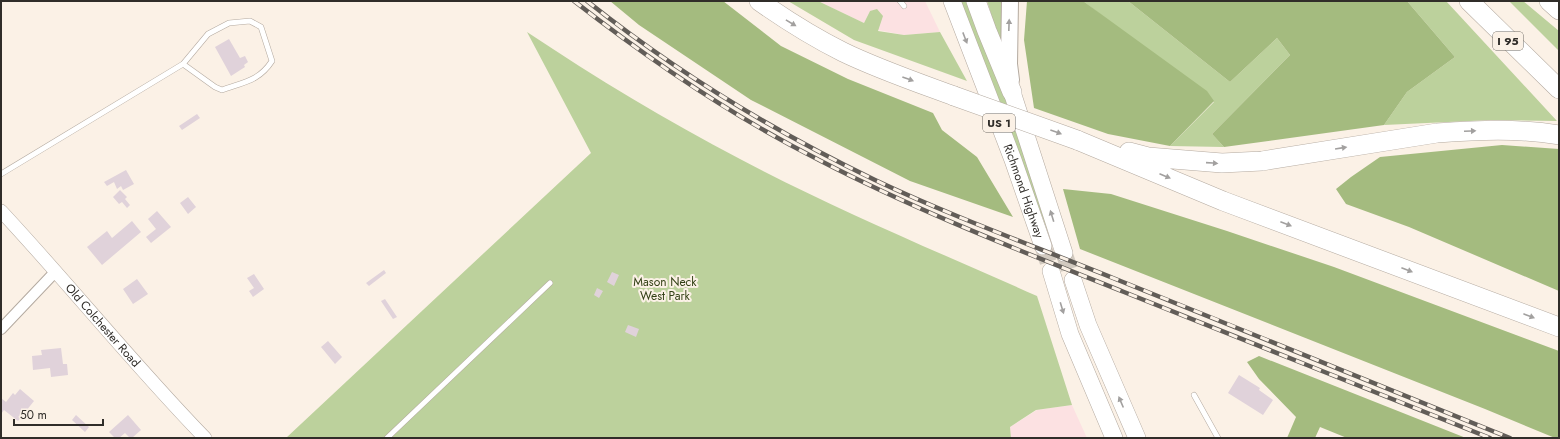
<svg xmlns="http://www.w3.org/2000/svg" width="1560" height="439" viewBox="0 0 1560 439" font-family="Jost,sans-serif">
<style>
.industrial{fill:#fce1e2}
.green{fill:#bcd19c}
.forest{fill:#a4bb7f}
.building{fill:#e0d2da}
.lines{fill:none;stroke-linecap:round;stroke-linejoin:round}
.trunk-tunnel{stroke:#d2cac0;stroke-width:17;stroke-dasharray:17 8;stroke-linecap:butt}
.service-casing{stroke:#b4aaa0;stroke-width:6}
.minor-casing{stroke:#b4aaa0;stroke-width:12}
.tertiary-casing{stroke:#b4aaa0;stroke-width:14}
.primary-casing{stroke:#b4aaa0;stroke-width:18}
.trunk-casing{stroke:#b4aaa0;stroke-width:18}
.motorway-casing{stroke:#b4aaa0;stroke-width:20}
.service{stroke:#fff;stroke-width:5}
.minor{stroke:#fff;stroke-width:10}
.tertiary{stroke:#fff;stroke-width:13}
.primary{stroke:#fff;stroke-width:16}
.trunk{stroke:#fff;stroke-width:17}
.motorway{stroke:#fff;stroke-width:19}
.rail-casing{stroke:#625d58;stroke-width:4.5}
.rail{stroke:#fbf1e6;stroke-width:3;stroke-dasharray:9;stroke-linecap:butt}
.motorway-bridge-casing{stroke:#b4aaa0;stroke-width:20;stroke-linecap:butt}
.motorway-bridge{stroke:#fff;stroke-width:19}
.oneway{fill:#a2a09f}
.labels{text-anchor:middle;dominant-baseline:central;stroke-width:4;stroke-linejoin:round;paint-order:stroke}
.shield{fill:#fbf1e6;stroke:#6d6862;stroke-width:1}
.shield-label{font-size:11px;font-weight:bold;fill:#302d29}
.street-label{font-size:12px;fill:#302d29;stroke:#fbf1e6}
.park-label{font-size:12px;fill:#324015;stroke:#fbf1e6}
</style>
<rect width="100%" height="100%" fill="#fbf1e6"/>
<path class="industrial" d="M818,1H925L940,32L904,35L878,30L870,11L864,23Z
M1072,405L1087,438H1011L1010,427L1037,410Z"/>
<path class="green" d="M788,1H818L864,23L870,11L877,9L883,16L878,31L904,35L940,32L967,81L854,40Z
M961,1H970L1023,141L1054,248Z
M987,1H1003V52Z
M1083,1H1128L1230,82L1277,38L1290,55L1212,134L1224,147L1170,146L1214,102Z
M1407,1H1446L1557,121L1491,120L1384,125L1407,92L1455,57Z
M1509,1H1523L1559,31V51Z
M527,32C596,78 667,121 740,159C837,210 938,252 1037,296L1072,405L1036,410L1010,427L1011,438H286L591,153Z"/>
<path class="forest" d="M610,1H723L781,46L848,79L933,113L942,130L977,157L1013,217L910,181L751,100L639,25Z
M1027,1H1083L1207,91L1214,101L1170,146L1108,134L1034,108L1024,40Z
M1128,1H1407L1455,57L1407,92L1384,125L1224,147L1212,134L1290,55L1277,38L1230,82Z
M1502,145L1559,149V291L1409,227L1346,204L1336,189L1351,177L1380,157Z
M1063,189L1111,194L1227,231L1334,267L1559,351V438H1555L1485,409L1080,249Z
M1259,356L1466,438H1347L1320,427L1315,438H1287L1296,417L1259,379L1247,362Z"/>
<path class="building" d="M229,39L240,58L245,56L248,62L244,65L245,67L231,76L215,47Z
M197,114L200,118L182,130L179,126Z
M126,170L134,184L123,190L121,186L117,189L114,182L107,186L104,182Z
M120,190L127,197L125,199L130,205L127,208L122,202L119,204L113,197Z
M188,197L196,207L188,214L180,203Z
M157,211L171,227L151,243L146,237L156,229L148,219Z
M132,221L141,232L102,265L87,247L107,231L112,238Z
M384,270L386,273L369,286L366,283Z
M612,272L619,275L614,286L607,282Z
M254,274L264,289L253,297L249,291L254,288L247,278Z
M137,279L148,294L133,304L123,289Z
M597,288L603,291L599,298L594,295Z
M385,299L397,317L393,319L381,301Z
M628,325L639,329L636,337L625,332Z
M328,341L342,357L335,364L321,347Z
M61,348L63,364H67L68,375L51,377L50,368L33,370L32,356L42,355L41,350Z
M1239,375L1260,388L1259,390L1273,400L1263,415L1228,393Z
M20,389L34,401L18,421L4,410L1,414V398L6,402L13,393L15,395Z
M76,415L89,427L85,432L72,420Z
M128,415L141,430L132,438H130L125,433L119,438H115L109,432Z"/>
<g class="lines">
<path class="trunk-tunnel" d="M1043,246L1051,271
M1064,253L1073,280"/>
<g class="service-casing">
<path id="service" d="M900,1L904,6
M1,174L183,64L208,34L229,23L250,21L261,27L272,61C259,81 244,82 222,90L215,87L183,64
M1194,395L1218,438
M387,438L550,283"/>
</g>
<g class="minor-casing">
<path id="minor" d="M1,329L56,271"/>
</g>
<g class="tertiary-casing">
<g id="tertiary">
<path id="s1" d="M1,211C70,285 134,365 205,438"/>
</g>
</g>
<g class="primary-casing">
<path id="primary" d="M1010,1L1009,64L1011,80"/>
</g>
<g class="trunk-casing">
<g id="trunk">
<path id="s2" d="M952,1L1013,160L1043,246"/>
<path d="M1012,92L1064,253"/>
<path d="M1051,271L1070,334L1114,438"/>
<path d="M1073,280L1088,325L1137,438"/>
</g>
</g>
<g class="motorway-casing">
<path id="motorway" d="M759,1C786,20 813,37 843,52C878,69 916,82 954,96
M976,1L987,31L1012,92
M1469,1L1559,89
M1549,1L1559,10
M1077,140L1223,201L1559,327
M1129,152L1148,157L1222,163L1262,161L1437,133C1478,130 1518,128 1559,135"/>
</g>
<use href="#service" class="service"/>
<use href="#minor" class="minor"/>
<use href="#tertiary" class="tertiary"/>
<use href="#primary" class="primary"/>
<use href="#trunk" class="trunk"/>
<use href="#motorway" class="motorway"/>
<g class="rail-casing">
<path id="rail" d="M574,1C651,61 732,116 819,160C917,211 1021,251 1124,292C1246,341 1368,389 1490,438
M587,1C675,71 773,131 875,180C953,217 1034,246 1113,278C1246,331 1378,385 1510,438"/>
</g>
<use href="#rail" class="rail"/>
<g class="motorway-bridge-casing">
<path id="motorway-bridge" d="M954,96L1077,140"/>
</g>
<use href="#motorway-bridge" class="motorway-bridge"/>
</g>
<defs><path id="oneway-solid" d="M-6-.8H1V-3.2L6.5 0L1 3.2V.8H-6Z"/></defs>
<g class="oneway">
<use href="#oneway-solid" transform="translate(791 23) rotate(31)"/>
<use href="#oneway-solid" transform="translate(1009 25) rotate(-88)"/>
<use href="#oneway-solid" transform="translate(965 38) rotate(69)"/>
<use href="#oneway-solid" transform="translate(908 79) rotate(20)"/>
<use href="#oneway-solid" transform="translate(1470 131) rotate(-2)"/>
<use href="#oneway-solid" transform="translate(1056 132) rotate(20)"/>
<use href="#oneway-solid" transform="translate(1341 148) rotate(-9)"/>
<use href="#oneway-solid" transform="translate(1212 163) rotate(4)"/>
<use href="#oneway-solid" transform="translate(1165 176) rotate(23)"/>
<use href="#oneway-solid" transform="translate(1052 216) rotate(-107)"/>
<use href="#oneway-solid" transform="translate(1286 224) rotate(21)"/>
<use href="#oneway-solid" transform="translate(1407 270) rotate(21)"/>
<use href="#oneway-solid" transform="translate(1062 308) rotate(73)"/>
<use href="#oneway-solid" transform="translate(1529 316) rotate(21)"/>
<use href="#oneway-solid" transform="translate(1121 402) rotate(-113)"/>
</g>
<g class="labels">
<g class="shield">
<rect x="1493" y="32" width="30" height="18" rx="3"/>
<rect x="983" y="114" width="32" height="18" rx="3"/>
</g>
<g class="shield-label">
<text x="1508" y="41">I 95</text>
<text x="999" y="123">US 1</text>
</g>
<g class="street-label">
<text stroke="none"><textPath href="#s2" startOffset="203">Richmond Highway</textPath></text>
<text stroke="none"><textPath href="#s1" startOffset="153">Old Colchester Road</textPath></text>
</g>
<g class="park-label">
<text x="665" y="282">Mason Neck<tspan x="665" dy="14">West Park</tspan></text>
</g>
</g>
<rect width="1560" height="439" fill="none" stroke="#302d29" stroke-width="4"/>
<path d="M14 419v6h89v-6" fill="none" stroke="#302d29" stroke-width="2"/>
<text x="20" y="419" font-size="12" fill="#302d29" stroke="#fbf1e6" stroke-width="3" paint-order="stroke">50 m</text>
</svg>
